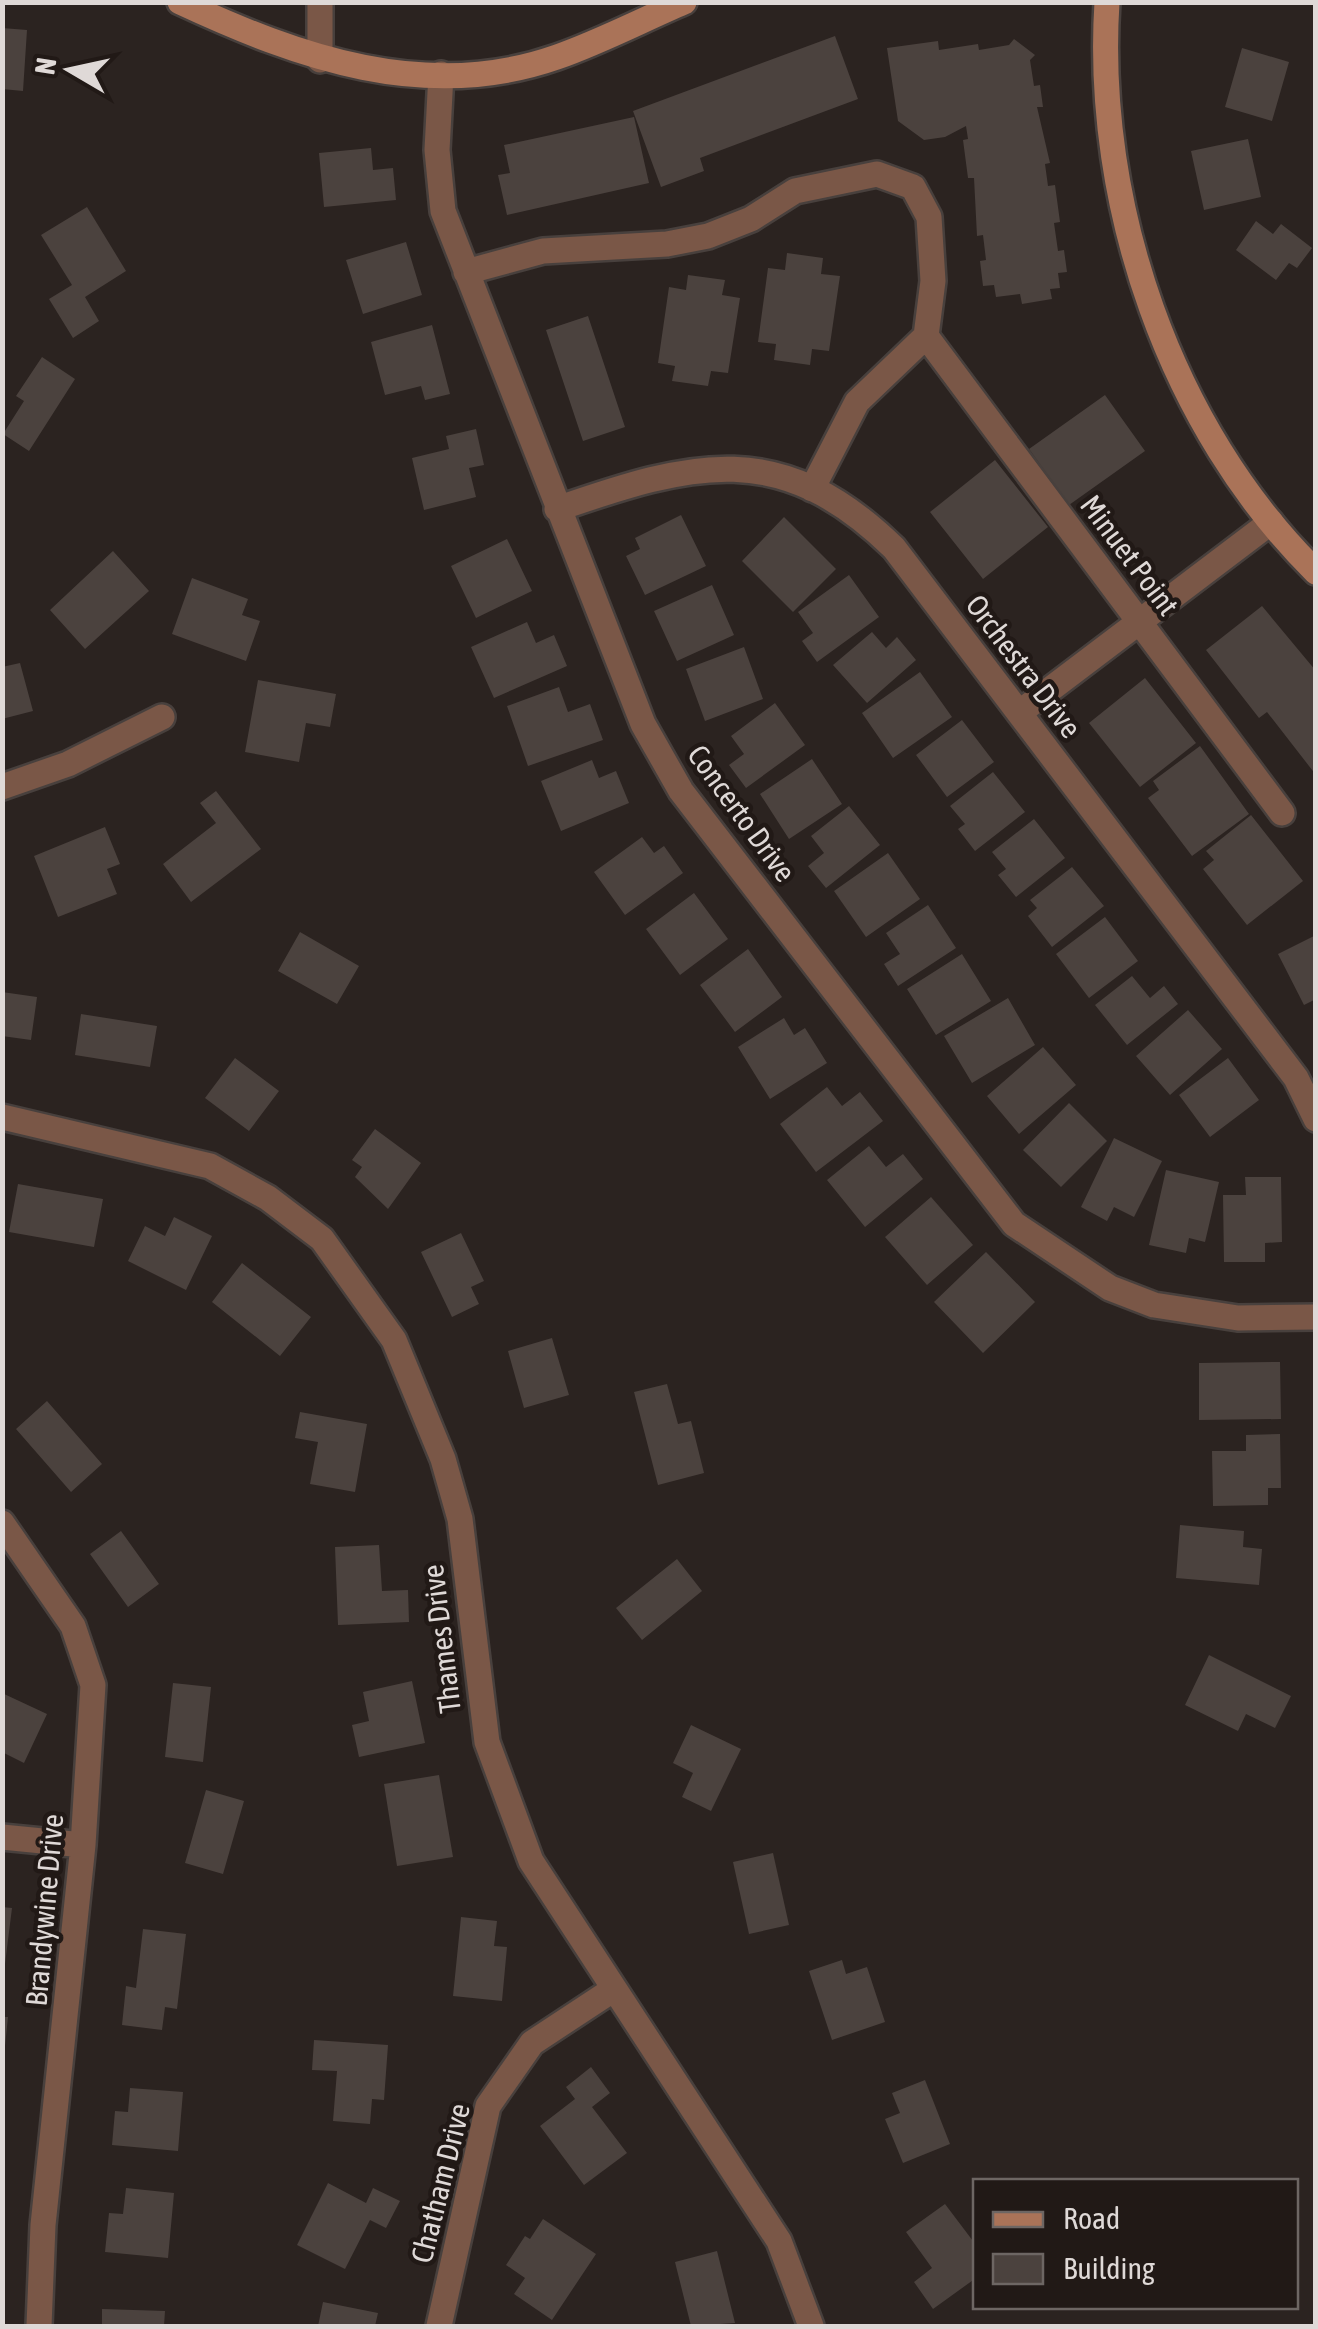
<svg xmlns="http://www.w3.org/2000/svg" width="1318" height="2329" viewBox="0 0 1318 2329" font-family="'Asap Condensed',sans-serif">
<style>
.building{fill:#4b423e}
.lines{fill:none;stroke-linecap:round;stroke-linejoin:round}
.street-casing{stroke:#48403d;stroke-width:30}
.secondary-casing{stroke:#48403d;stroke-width:30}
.street{stroke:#7a5747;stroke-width:25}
.secondary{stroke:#aa7358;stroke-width:25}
.labels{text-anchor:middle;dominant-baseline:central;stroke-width:9;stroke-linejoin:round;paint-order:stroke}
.street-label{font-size:30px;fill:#dfd9d7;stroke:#211916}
</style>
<rect width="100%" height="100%" fill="#2b2320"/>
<path class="building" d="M2,28L27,30L23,91L2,89Z
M835,36L858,99L700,158L704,171L661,187L633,111Z
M1014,39L1035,55L1030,60L1034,86L1040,85L1043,107H1037L1050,163L1045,164L1048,186L1055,185L1060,222L1054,223L1058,251L1064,250L1067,272L1058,273L1060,288L1050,289L1052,299L1022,304L1020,294L996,297L994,285L983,286L980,261L986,260L983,235L977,236L974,178H968L963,140L968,139L966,126L945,137L924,140L898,121L887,48L938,41L939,50L978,44L979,50L1009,45Z
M1242,48L1289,62L1272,121L1225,107Z
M634,117L649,183L507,215L498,175L510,173L504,145Z
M1248,139L1261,197L1204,210L1191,151Z
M371,148L373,170L393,168L396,200L324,207L319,153Z
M87,207L126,271L85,297L99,321L73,338L49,299L72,285L41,235Z
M1256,221L1273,234L1281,224L1312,248L1297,268L1289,263L1276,280L1236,250Z
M406,242L422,295L363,314L346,260Z
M787,253L823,258L821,274L840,276L829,351L812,349L810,365L774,360L776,344L758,342L768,268L785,270Z
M688,275L725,280L722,295L740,298L728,373L711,371L708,386L672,381L675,366L658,363L669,287L686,290Z
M588,316L625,427L583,441L546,330Z
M432,325L450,394L425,400L421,386L385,395L371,342Z
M42,357L75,379L29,451L3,434L24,401L16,396Z
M1105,395L1145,451L1069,505L1029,449Z
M476,429L484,465L469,468L476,497L424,510L412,458L449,449L446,436Z
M995,460L1048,527L983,579L930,512Z
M681,515L706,566L645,595L626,556L640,549L635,538Z
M784,517L836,569L793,612L742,561Z
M507,539L532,591L476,618L451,566Z
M113,551L149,591L85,649L50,610Z
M849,575L879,617L817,662L802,641L813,633L798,612Z
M192,578L248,599L242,615L260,621L246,661L172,634Z
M712,585L734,635L677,661L654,611Z
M1262,606L1316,671V775L1267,712L1259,718L1206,650Z
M527,622L536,643L554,635L567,666L494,698L471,647Z
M872,632L886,648L897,637L916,660L867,703L833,665Z
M744,647L763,699L705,721L686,669Z
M20,663L33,711L2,719V667Z
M920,672L952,717L893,758L862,713Z
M1145,678L1196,743L1140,787L1089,723Z
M258,680L336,694L330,727L306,723L299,762L245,752Z
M559,687L568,712L590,704L603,740L528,766L507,706Z
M775,703L805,745L746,788L729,765L744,754L731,736Z
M962,720L994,762L947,797L916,755Z
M1200,746L1249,814L1192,856L1148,798L1159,790L1153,781Z
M812,759L842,804L789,839L760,794Z
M592,760L599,778L616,771L629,803L561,831L541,781Z
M993,772L1025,812L975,851L958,829L965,824L950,806Z
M216,791L261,849L191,902L163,864L216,823L200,803Z
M849,806L880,845L826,888L808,866L824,853L811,836Z
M1251,815L1303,881L1247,925L1203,869L1214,860L1206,851Z
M1034,819L1065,858L1016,897L998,875L1006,869L992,852Z
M105,827L120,864L107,869L117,894L58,917L34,856Z
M642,837L654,853L664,846L683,873L625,915L594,872Z
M888,853L920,899L866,937L834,891Z
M1072,867L1104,906L1052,947L1028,916L1037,908L1030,900Z
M694,893L728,939L680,975L646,929Z
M928,905L956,948L898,986L884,964L900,954L886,933Z
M1105,917L1138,961L1089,998L1056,954Z
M300,932L359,966L337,1004L278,971Z
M1316,935V999L1304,1005L1278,954Z
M748,949L782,997L735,1032L700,985Z
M962,954L991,1001L936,1035L907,989Z
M1132,976L1150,998L1164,986L1178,1004L1127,1045L1095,1005Z
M2,992L37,997L31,1040L2,1036Z
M1008,998L1035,1045L972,1083L944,1036Z
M1188,1010L1222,1049L1170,1095L1136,1056Z
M81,1014L157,1026L150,1067L75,1055Z
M784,1018L794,1035L805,1028L827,1063L770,1099L738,1047Z
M1043,1047L1076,1085L1019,1134L987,1096Z
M235,1058L279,1091L249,1131L205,1098Z
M1228,1058L1259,1100L1210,1137L1179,1095Z
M827,1087L842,1106L860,1092L883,1121L816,1172L780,1124Z
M1069,1103L1107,1141L1061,1187L1023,1150Z
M375,1129L421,1163L388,1209L355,1177L362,1167L352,1160Z
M1114,1138L1162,1161L1134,1217L1114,1207L1107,1221L1081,1207Z
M869,1146L886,1167L903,1154L923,1179L865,1227L827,1180Z
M1166,1170L1219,1182L1205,1242L1189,1238L1186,1253L1149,1245Z
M1245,1177H1281L1282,1242L1265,1243V1262H1224L1223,1195H1246Z
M18,1184L103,1199L94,1247L9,1232Z
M931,1197L973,1245L927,1285L885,1237Z
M174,1217L212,1236L186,1290L128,1261L145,1226L165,1236Z
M461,1233L484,1281L471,1287L479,1304L452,1317L421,1252Z
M986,1252L1035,1302L983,1353L934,1302Z
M242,1263L311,1317L280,1356L212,1302Z
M552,1338L569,1395L524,1408L508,1351Z
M1280,1362L1281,1419L1199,1420V1363Z
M667,1384L678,1424L691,1421L704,1473L658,1485L634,1392Z
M47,1401L102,1464L71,1492L16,1429Z
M300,1412L367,1424L355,1492L310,1484L318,1442L295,1438Z
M1280,1434L1281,1488H1268V1505L1213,1506L1212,1451H1246V1435Z
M1180,1525L1244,1531L1243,1547L1262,1549L1259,1585L1176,1578Z
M121,1531L159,1584L128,1607L90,1554Z
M379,1545L382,1591L408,1590L409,1622L338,1625L335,1547Z
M677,1559L702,1591L642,1640L616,1608Z
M1209,1655L1291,1696L1275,1728L1246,1714L1238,1731L1185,1705Z
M412,1681L425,1743L359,1757L352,1725L369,1721L363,1692Z
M173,1683L211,1687L203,1762L165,1757Z
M2,1693L47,1714L24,1763L2,1752Z
M691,1725L741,1749L711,1811L682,1797L693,1773L673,1763Z
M439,1775L453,1857L397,1866L384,1784Z
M206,1790L244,1801L223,1874L185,1863Z
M773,1853L789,1925L749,1934L733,1862Z
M2,1907L12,1908L5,1964H2Z
M461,1917L497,1921L494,1946L507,1947L502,2001L453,1996Z
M143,1929L186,1934L177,2009L165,2007L162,2030L122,2025L126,1986L136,1988Z
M842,1960L846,1974L867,1967L885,2022L832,2040L809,1971Z
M2,2017H8L5,2046H2Z
M314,2040L388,2045L384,2100L372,2099L370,2124L333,2121L337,2071L312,2070Z
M591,2067L610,2093L592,2107L627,2153L584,2185L540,2126L575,2099L566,2087Z
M925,2080L950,2144L903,2163L885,2119L900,2113L892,2093Z
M130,2088L183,2092L178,2151L112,2145L115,2111L128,2112Z
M328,2183L366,2203L373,2188L400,2201L386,2228L370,2220L345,2269L297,2245Z
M126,2188L174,2193L168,2258L105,2252L109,2213L123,2214Z
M945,2204L976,2245V2278L933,2309L914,2282L932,2268L906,2232Z
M543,2219L596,2254L552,2320L514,2294L525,2278L506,2265L525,2236L530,2239Z
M717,2251L735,2323L691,2326L675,2262Z
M323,2302L378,2313L375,2326H318Z
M102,2309L165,2311L164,2326H102Z"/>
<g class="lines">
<g class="street-casing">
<path id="street" d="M320,60V2
M441,74L437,150L443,211L643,724L681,791L1014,1224L1110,1288L1154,1305L1238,1318L1316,1317
M466,272L543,251L667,244L708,236L751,219L795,191L877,174L913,187L929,217L933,281L926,336L857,402L812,489
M926,336L1282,813
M557,509C693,462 780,437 894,548L1296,1078L1316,1119
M1019,713L1271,522
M2,787L68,764L162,717
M2,1117L210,1166L268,1198L322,1239L394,1340L443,1459L460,1519L487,1742L531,1861L779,2241L811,2326
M2,1523L73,1626L93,1685L83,1845L43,2225L39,2326
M2,1837L83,1845
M439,2326L488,2106L532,2043L614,1989"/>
</g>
<g class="secondary-casing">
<path id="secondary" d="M180,2C298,57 426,103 557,57C600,42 642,20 684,2
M1107,2C1094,205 1170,428 1316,572"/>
</g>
<use href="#street" class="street"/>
<use href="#secondary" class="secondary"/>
</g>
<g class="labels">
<g class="street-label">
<text transform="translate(1130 555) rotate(53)">Minuet Point</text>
<text transform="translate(1024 666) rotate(53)">Orchestra Drive</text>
<text transform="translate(742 813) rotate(54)">Concerto Drive</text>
<text transform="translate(441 1639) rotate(-97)">Thames Drive</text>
<text transform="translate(44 1910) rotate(-85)">Brandywine Drive</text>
<text transform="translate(440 2183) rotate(-76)">Chatham Drive</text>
</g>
</g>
<rect width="1318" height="2329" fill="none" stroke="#dfd9d7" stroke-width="10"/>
<rect x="973" y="2179" width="325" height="130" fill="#211916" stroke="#6d6663" stroke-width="2.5"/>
<rect x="993" y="2212" width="50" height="15" fill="#aa7358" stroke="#6d6663" stroke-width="2.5"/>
<text x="1063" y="2229" font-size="30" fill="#dfd9d7">Road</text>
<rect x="993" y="2254" width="50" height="30" fill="#4b423e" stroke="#6d6663" stroke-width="2.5"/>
<text x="1063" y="2279" font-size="30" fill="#dfd9d7">Building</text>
<g transform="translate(70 70) rotate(279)" stroke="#211916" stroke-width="8" paint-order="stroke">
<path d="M0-8L18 38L0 25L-18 38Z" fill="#dfd9d7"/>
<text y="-15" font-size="28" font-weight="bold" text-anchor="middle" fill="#dfd9d7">N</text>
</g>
</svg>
